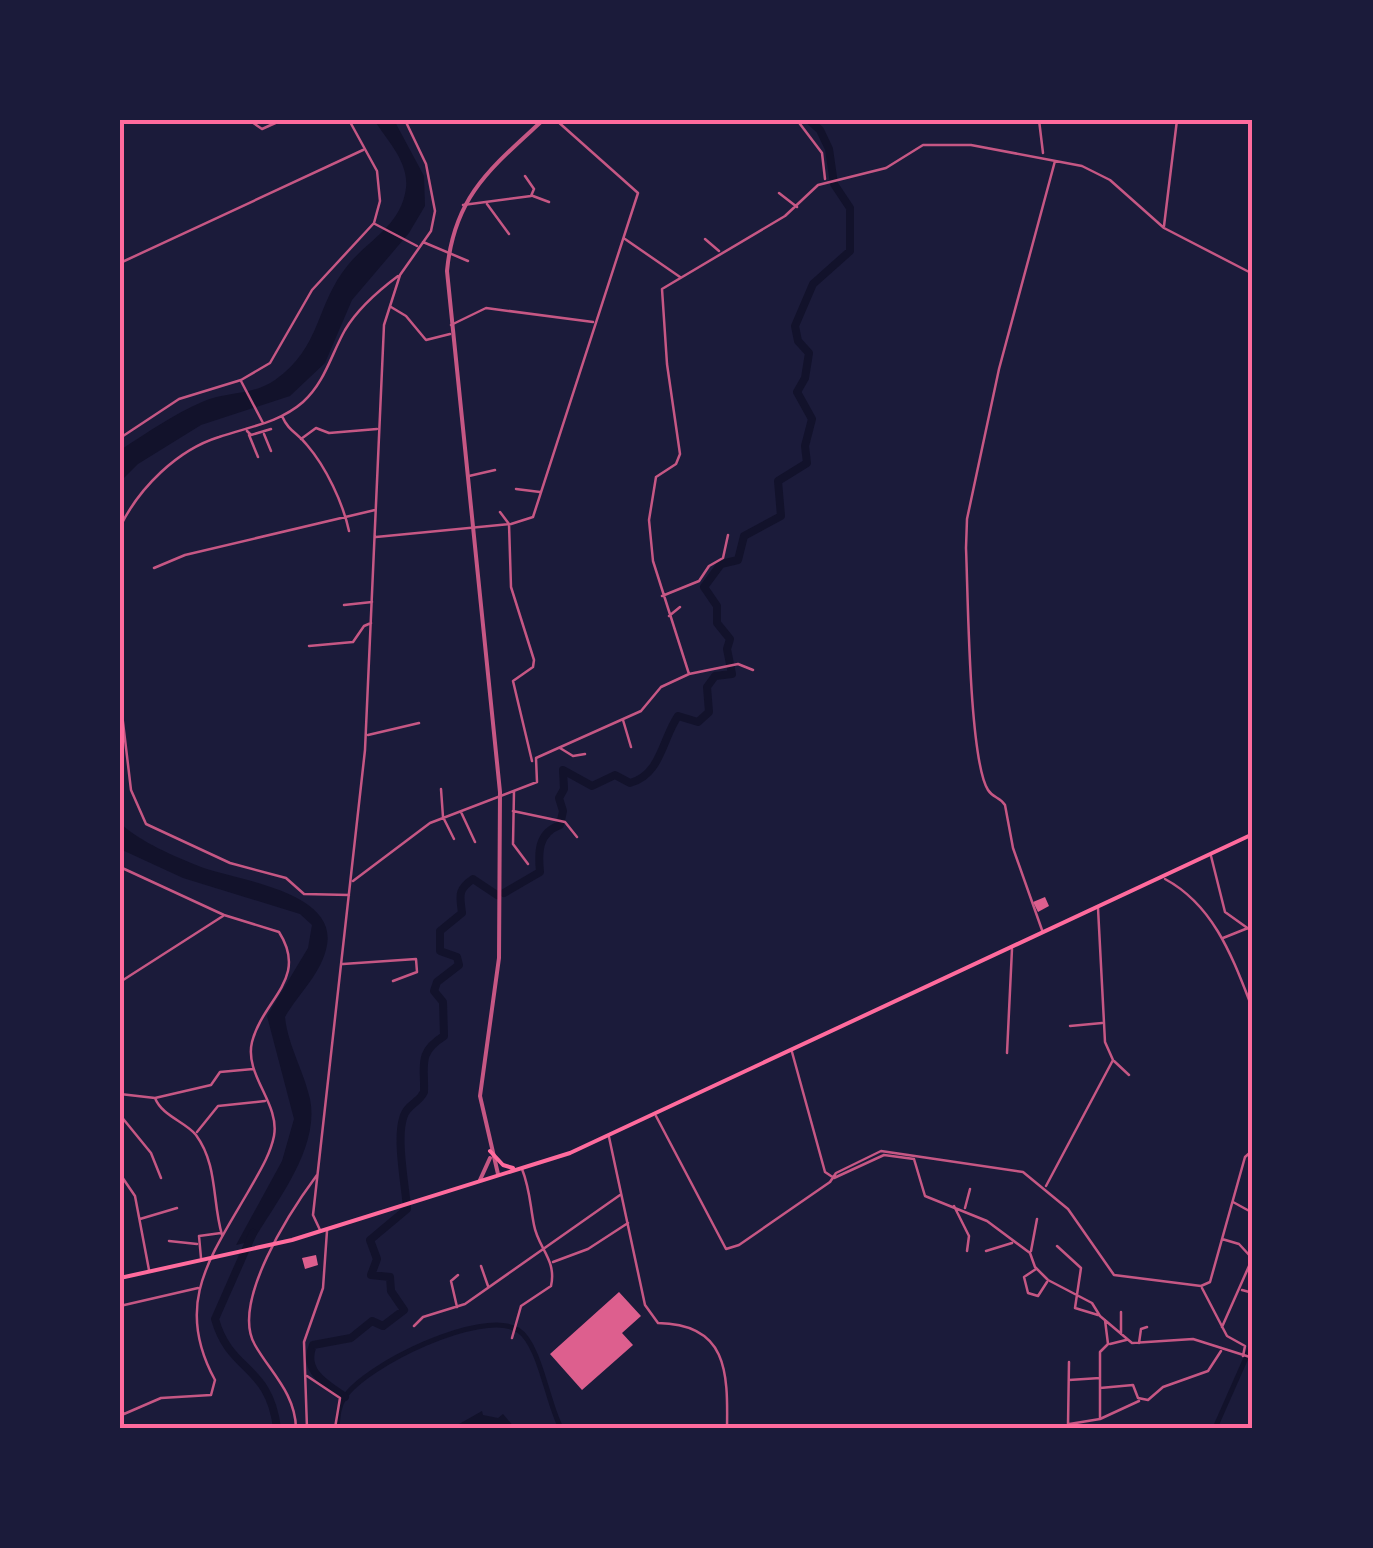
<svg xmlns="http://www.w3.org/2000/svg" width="1373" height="1548" viewBox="0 0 1373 1548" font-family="Lato,sans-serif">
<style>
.water{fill:#12122b}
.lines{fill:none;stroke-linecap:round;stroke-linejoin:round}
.stream{stroke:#12122b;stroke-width:2.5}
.canal{stroke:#12122b;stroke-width:5}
.river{stroke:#12122b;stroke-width:8}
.building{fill:#dd5f8e}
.minor{stroke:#c65784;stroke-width:2.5}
.tertiary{stroke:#c65784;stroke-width:4}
.secondary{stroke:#ff6b9d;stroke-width:4}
.neatline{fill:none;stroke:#ff6b9d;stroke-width:4}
</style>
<rect width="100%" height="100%" fill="#1b1b3a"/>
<path class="water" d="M374,120H394L424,176L425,206L409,233L352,300L325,363L290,396L201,425L138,464L120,482L122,449C148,432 174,414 202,402C227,391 252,396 275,380C322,347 315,305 348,265C369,239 401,226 406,188C409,162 387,140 374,120Z
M120,823C140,842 176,857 201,867C236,880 337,891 327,945C322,973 299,993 285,1017C288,1046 304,1071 310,1099C320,1148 276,1202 253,1241L236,1245L282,1161L294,1119L267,1016L308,948L312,925L300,914L183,878L120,849Z
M482,1411L483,1415L498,1418L503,1414L515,1428H452Z"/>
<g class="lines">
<path class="stream" d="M1249,1351L1253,1352"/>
<path class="canal" d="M337,1428C338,1417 338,1408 344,1398C365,1365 482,1308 518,1330C540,1344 547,1402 561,1428
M1215,1428L1253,1342"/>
<path class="river" d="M504,893L540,872C538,852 538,833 560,825L563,811L559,798L564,789L563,770L592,786L615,775L630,783C661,775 662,739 678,716L698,722L709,712L707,687L715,676L732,674L727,649L730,639L717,623V606L704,587L721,564L738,560L744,536L781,516L778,481L807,463L805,446L812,419L797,392L805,378L809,353L798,341L795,326L813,284L850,251V208L834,184L829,149L820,130L809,120
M253,1233L215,1319C230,1373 269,1364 277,1428
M345,1397C325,1383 302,1371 313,1345L351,1338L372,1321L383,1326L404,1310L391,1291L390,1277L371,1275L377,1259L370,1240L407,1209C406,1187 393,1128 407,1110C413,1102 419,1102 424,1092C425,1065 417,1053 444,1036L443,1002L434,991L437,982L459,965L457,957L440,951V931L462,913C460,896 457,890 473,879L497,895"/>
</g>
<path class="building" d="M1045,897L1049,906L1038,912L1033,902Z
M316,1255L318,1265L305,1269L302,1258Z
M619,1292L641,1316L622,1333L633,1345L582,1390L550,1354Z"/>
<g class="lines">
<path class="minor" d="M249,120L262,129L282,120
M797,120L822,153L825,179
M1039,120L1043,153
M779,193L797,207
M533,196L549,202
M487,204L509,234
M463,205L531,196L534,189L525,176
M375,224L417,246
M1164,226L1177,120
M625,239L680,277
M705,239L719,251
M423,242L468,261
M120,263L363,150
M391,307L406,316L426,340L450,334
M451,325L486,308L593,322
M241,381L263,423
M282,416C289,432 297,432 307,445C326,467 343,503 349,531
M247,431L251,435L271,429
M264,434L271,451
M249,435L258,457
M120,438L179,399L241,380L270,363L312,290L374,223L380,201L377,171L349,120
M301,439L316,428L329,433L377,429
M469,476L495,470
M516,489L540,492
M500,512L509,524L511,587L534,660L533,667L513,681L532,761
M120,527C139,488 177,450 219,437C248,427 279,423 303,402C325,382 331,355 345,330C358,308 378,291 398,276
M376,537L511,524L533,517L638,193L556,120
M154,568L185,555L375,510
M662,596L699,581L709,566L723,558L728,535
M344,605L372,602
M669,616L680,607
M309,646L353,642L364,626L371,623
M689,674L653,561L649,520L656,477L676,464L680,454L667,364L662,289L785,216L818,185L886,168L923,145H971L1082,166L1110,180L1164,228L1253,274
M120,697L131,790L146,824L230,863L286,878L304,894L349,895
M623,720L631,747
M368,735L419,723
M560,748L573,756L585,754
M441,789L443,817L454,839
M514,791L513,844L528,864
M513,811L565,822L577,837
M461,812L475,842
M1211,856L1225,912L1253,932
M120,867L224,915L279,932C309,979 263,999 252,1042C244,1075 280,1103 274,1136C270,1156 258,1174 248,1192C209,1259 174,1305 215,1380L211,1395L161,1398L124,1414L120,1409
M1165,879C1215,906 1233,959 1253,1010
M353,881L430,823L537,782L536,758L641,711L661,687L689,674L738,664L753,670
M1042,930L1013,848L1005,805C1000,797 993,798 988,790C969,760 968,593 966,548L967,519L999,369L1055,161
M1223,938L1248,928
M343,964L416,959L417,972L393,981
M120,982L223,916
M1070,1026L1102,1023
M792,1052L825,1172L834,1178L884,1155L914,1159L925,1196L987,1221L1030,1253L1035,1267L1048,1280L1092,1303L1100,1316L1132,1343L1193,1339L1253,1358
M1007,1053L1012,949
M1114,1061L1129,1075
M120,1094L155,1098L211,1085L220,1072L253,1069
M155,1098C162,1116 186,1122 196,1135C218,1165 212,1201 222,1235
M120,1115L151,1153L161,1178
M656,1116L726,1249L739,1245L830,1182L836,1173L881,1151L1023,1172L1068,1209L1114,1275L1201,1286L1210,1282L1245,1157L1253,1150
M197,1132L218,1106L265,1101
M609,1137L645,1305L658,1323C727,1324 728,1371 727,1428
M120,1174L135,1196L149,1270
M1046,1186L1113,1060L1105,1042L1098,908
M1233,1202L1253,1213
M954,1206L969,1236L967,1251
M965,1208L970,1189
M140,1219L177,1208
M320,1230L313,1215L365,750L384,325L400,275L431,231L435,211L426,164L405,120
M1222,1239L1239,1244L1251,1257
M169,1241L197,1244
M1057,1246L1081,1268L1075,1308L1098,1315
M986,1251L1012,1243
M1031,1251L1037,1219
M201,1258L199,1236L221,1233
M553,1262L588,1249L628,1223
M481,1266L488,1286
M1036,1269L1024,1277L1028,1293L1038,1296L1047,1282
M1202,1288L1227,1336L1245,1346L1243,1356
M1242,1290L1253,1293
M120,1306L198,1288
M457,1307L451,1281L458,1275
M414,1326L423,1317L465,1304L620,1195
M1222,1327L1253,1257
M1121,1334V1312
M512,1338L521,1306L551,1286C557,1260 538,1248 534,1225C530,1205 530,1189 522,1169
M1139,1343L1141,1329L1147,1327
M1110,1344L1126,1340
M1252,1359L1253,1370
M307,1376L340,1398L335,1428
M1069,1380L1100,1378
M1100,1388L1133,1385L1138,1398L1148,1400L1163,1387L1208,1371L1221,1351
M1100,1419V1352L1108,1344L1105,1320
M1068,1425L1069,1362
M296,1428C295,1393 271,1373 255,1345C230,1303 291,1210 317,1175
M307,1428L304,1342L323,1288L327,1231
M1045,1428L1100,1419L1139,1401"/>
<path class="tertiary" d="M498,1174L480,1096L499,958L500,792L447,271C454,196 491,168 543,120
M480,1180L490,1158"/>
<path class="secondary" d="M490,1151L503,1165L513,1168
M120,1278L292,1240L570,1153L1253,834"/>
</g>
<rect width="1373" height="1548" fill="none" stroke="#1b1b3a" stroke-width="245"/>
<rect x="122" y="122" width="1128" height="1304" class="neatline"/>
</svg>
